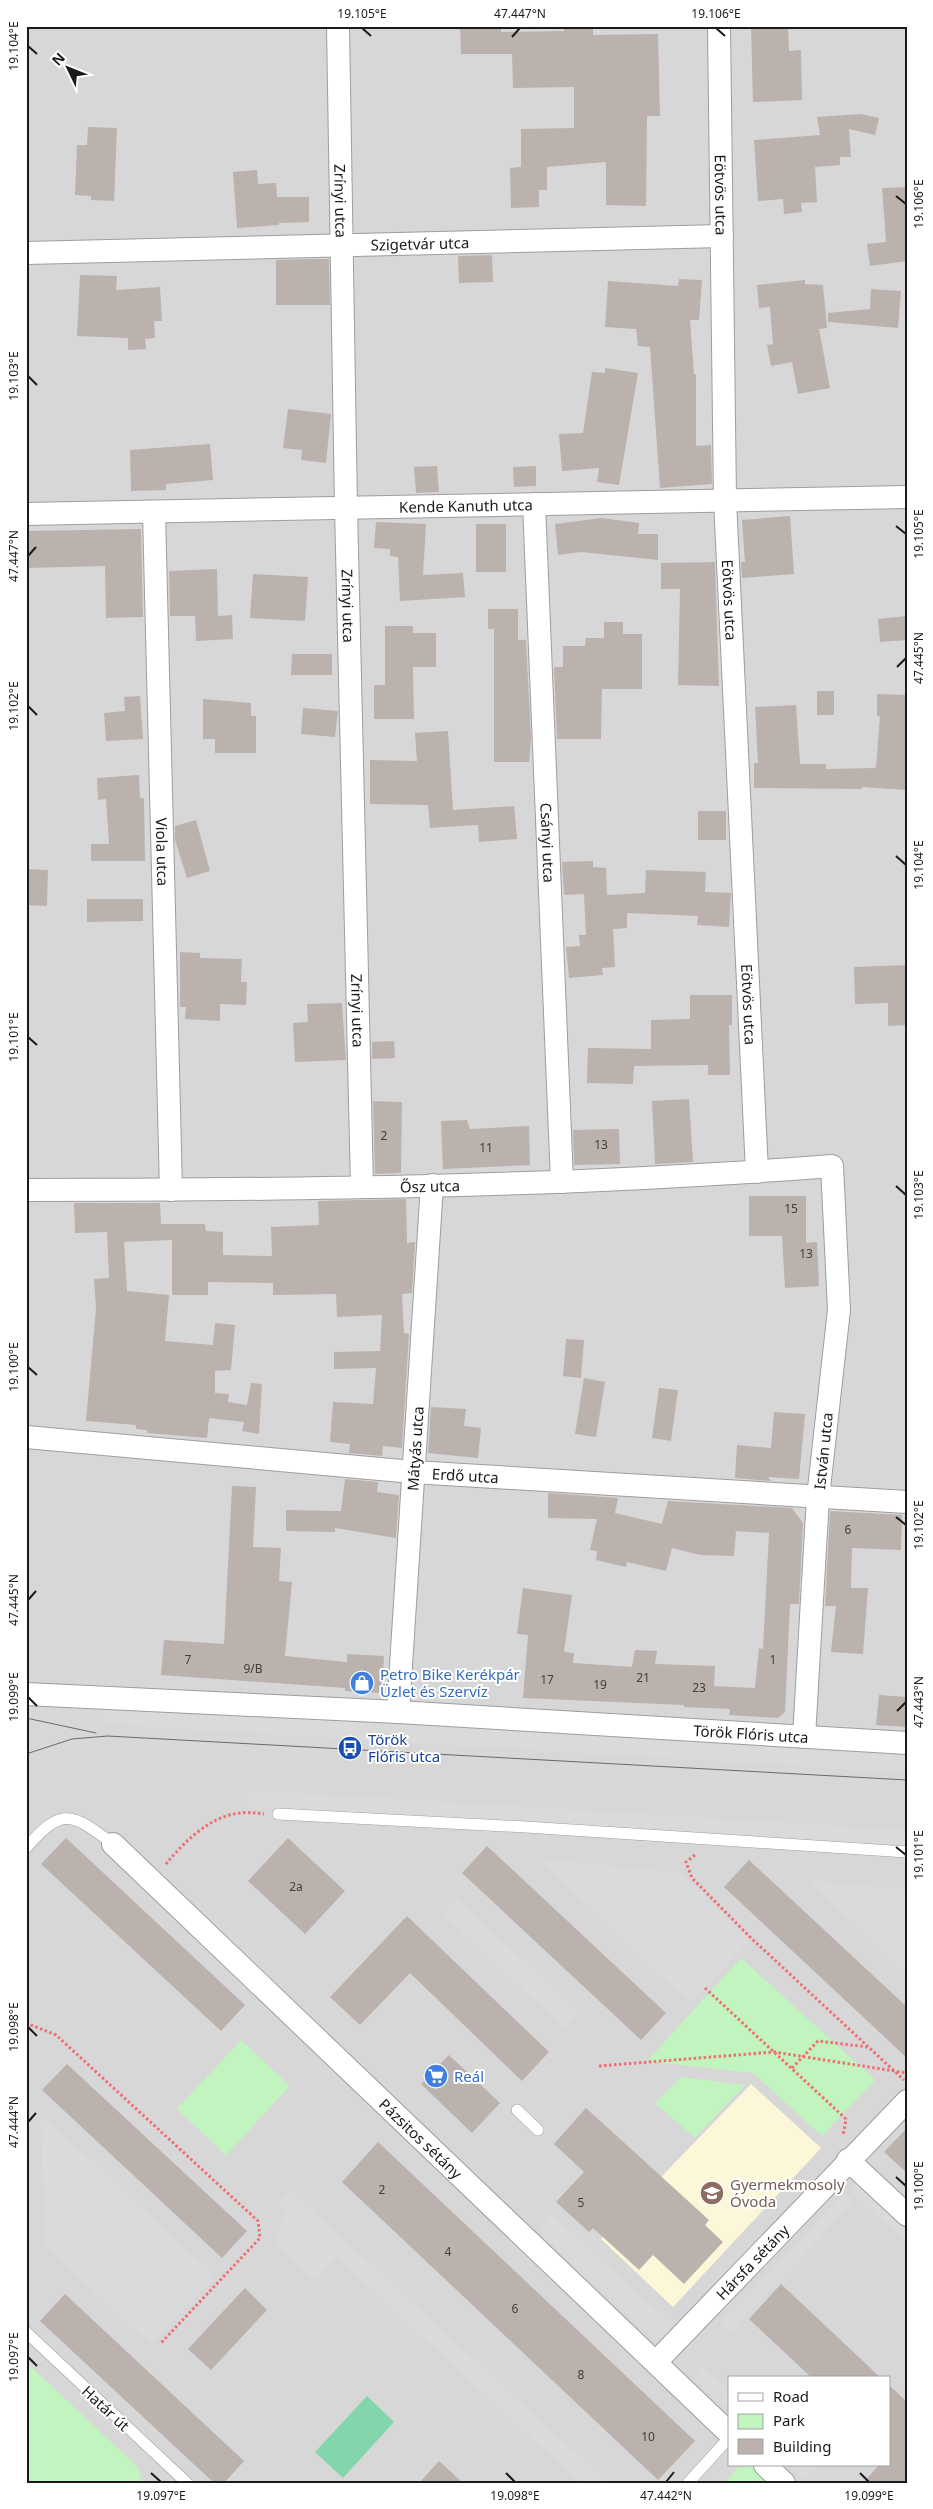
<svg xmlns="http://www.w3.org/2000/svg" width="933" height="2509" viewBox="0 0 933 2509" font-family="'Noto Sans',sans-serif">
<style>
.residential{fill:#d8d7d8;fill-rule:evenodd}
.education{fill:#fcf7d9}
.park{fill:#c1f4be}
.pitch{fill:#83d6ab}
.parking{fill:#dadada}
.building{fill:#bbb1ad}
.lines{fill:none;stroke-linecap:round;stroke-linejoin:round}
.service-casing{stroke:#9e9e9e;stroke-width:12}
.minor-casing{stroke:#9e9e9e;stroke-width:24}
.path{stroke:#ef6e72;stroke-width:3;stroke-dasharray:2.5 2.5;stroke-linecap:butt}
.service{stroke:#fff;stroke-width:11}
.minor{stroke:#fff;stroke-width:22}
.tram{stroke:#686868;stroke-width:1}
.ticks{fill:none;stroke:#1a1a1a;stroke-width:2}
.labels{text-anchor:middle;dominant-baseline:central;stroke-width:4;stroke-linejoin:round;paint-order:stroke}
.number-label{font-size:12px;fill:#42403f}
.street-label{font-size:15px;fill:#1a1a1a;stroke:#fff}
.shop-label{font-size:15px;fill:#366cbe;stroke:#fff;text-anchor:start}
.transit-label{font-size:15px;fill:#164399;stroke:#fff;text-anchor:start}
.education-label{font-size:15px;fill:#785e54;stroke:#fff;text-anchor:start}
.neatline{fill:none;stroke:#1a1a1a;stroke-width:2}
.ticks-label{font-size:12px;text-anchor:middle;fill:#1a1a1a}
</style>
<rect width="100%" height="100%" fill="#ebe6e0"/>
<path class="residential" d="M26,26H907V2483H26ZM729,2378H889V2465H729Z"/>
<path class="education" d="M751,2084L821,2148L673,2307L601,2239Z"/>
<path class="park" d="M741,1958L875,2080L822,2136L753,2073L647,2061Z
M241,2040L290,2086L226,2155L177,2109Z
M681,2077L745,2085L695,2138L655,2103Z
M26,2362L138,2467L142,2483H38L26,2479Z
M740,2465H753L772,2483H724Z"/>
<path class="pitch" d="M367,2396L394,2422L343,2478L315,2452Z"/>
<path class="parking" d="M106,1705L907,1755V1773L104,1724Z
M249,1790L907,1830V1847L248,1808Z
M539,1859L681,1873L750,1940L690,2003Z
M808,1880L907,1890V1974Z
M457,1898L578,2013L564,2028L443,1914Z
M41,2114L215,2276L151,2344L44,2246Z
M860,2177L907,2220V2243L849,2189Z
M290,2190L608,2483H580L337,2257L314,2280L275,2243L286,2210L278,2203Z
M844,2193L854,2202L730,2333L720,2324Z
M551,2214L688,2339L671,2355L537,2230Z
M703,2366L729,2390V2411L693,2377Z
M788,2465H818L804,2480Z"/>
<path class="building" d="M460,26H501V32L564,31V27H593V35L658,34L660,116H647L646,206L606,205V162L547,167V190H539V207L511,208L510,168L521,167V129L574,128V87L513,88L512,54H461Z
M751,26H788L789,51L801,50L802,100L753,102Z
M861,114L879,118L875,135L849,129L851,157H840V165L815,167L817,202L801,203L802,212L784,214L783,199L758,201L754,140L820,135L817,117Z
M88,127L117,128L114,201L91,200V196L75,195L77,145H87Z
M257,170L258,184L276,183L277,197H309V222L279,223V225L237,228L233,172Z
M907,187V261L870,266L867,244L886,242L882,188Z
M492,255L493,282L459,283L458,256Z
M314,259H329L330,305H276V260Z
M80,275L117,276L116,290L160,287L162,321H154L155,338L145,339L146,349L128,350V338L77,336Z
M679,279L702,280L699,320H690L694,374H696V446L711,445L712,484L660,488L650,347L638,346L636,329L605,327L608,281L678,286Z
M805,280V284L823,285L827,328L819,329L830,388L798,394L792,362L771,366L767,345L773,344L770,307L759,308L757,285Z
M871,289L901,291L898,328L828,322V313L870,309Z
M605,368L638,373L619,485L597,482L599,468L562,471L559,434L583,433L592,372L605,373Z
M288,409L331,414L326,463L301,460L302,450L283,448Z
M210,444L213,480L166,484V490L131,491L130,450Z
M437,466L439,492L416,493L414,467Z
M536,466V486L514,487L513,467Z
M790,516L794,574L742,578L741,562H745L742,520Z
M602,518L639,523L638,534H658V560L581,552L558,555L555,524Z
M376,522L426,524L423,575L463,573L465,597L400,601L398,557L390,556V549L374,548Z
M476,524H506V572H476Z
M141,529L143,617L106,618L105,566L26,568V531Z
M715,562L719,686L678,685L680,589H661V563Z
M217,569L218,616L232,615L233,639L196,641L195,616H170L169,571Z
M253,574L308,577L305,621L250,618Z
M488,609H518V640H526L531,739L529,762H494V629H488Z
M907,616V640L880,642L878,619Z
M604,622H623V634H642V689H602L601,739H557L554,667H563V646H585L586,638H604Z
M385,626H413V633H436V667H413L414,719H374V685H385Z
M292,654H332V675H291Z
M817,691H834V715H817Z
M877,694L907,695V790L862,787V789L754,788V763H758L755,707L796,705L800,764H826V769L876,768L880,716H877Z
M140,696L143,739L106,741L104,713L125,711L124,697Z
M203,699L251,703V716H256V753H215V739H203Z
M303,708L338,711L335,737L301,734Z
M448,731L453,810L514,806L517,839L479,842L478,825L430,828L428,805L370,804V760L417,761L415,733Z
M139,775L140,798H144L145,861H91V844H109L106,799L98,800L97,778Z
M698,811H726V840H698Z
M196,820L210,871L187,878L175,840V826Z
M593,861V867L606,868L607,895L645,893L646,870L706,872L705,892L731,893L729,927L697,925L698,916L627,913V928L613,929L615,967L602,968L603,975L569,978L566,947L580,946L579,935H586L584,894L564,895L562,862Z
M26,869L48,870L47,906L26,905Z
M87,899H143V921L87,922Z
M180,952L200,953V958L242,959L241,982H247L246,1005L220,1004V1021L185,1019L186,1007H180Z
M907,965V1025L888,1026V1003L855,1004L854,967Z
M690,995H732V1025H729L730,1075H708V1065L634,1066L633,1084L587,1083L588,1048L651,1049V1020L690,1019Z
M342,1003L346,1060L295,1062L293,1023L308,1022L307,1004Z
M394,1041L395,1058L372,1059V1042Z
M689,1099L693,1162L655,1164L652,1101Z
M373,1101L402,1102L401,1173L375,1174Z
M467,1120L470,1129L529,1126L530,1165L443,1169L441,1121Z
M619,1129L620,1164L574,1165L573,1130Z
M749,1196H806V1243L817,1242L819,1286L785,1288L782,1236H749Z
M406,1199L407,1243L415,1242L412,1293L402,1294L404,1333L409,1334L402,1448L383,1446L382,1456L349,1453L350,1444L330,1442L333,1402L373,1404L376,1368L334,1369V1352L380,1351L382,1315L337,1317L336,1294L273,1295V1283L208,1282V1295H172V1240L124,1242L127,1291L169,1295L165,1341L213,1345L215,1323L235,1325L231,1370L215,1371V1393L229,1394L228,1402L247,1405L251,1383L262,1384L259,1434L242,1431L244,1422L209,1418L207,1438L147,1433V1430L136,1429V1425L86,1421L96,1308L94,1279L109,1278L107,1232L75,1233L74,1203H160L161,1224H205L206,1231L223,1232V1255L272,1256L271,1227L319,1225L318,1201Z
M566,1339L584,1340L581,1378L563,1376Z
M584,1378L605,1382L596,1437L575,1434Z
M659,1388L678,1390L671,1441L652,1438Z
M431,1407L466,1409L464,1426L481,1428L478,1458L428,1453Z
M774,1412L805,1414L799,1479L768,1477L771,1481L735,1478L737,1445L771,1448Z
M345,1479L378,1482L377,1492L399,1495L396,1538L335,1528V1532L286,1531V1510L341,1511Z
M232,1486L256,1487L253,1547L281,1548L279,1581L292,1582L285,1656L347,1662V1654L384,1656L382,1693L345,1691V1688L161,1675L164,1640L224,1644Z
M548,1493L618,1498L615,1513L662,1524L668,1501L792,1508L803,1523L799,1604H790L785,1712L778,1718L729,1715L730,1709L684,1707V1705L523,1698L528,1635L517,1634L523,1588L572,1595L564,1652L574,1653L573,1663L632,1667L635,1650L657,1651L655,1664L715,1666L714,1686L755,1688L759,1648L763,1649L769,1533L736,1531L734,1556L700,1555L672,1548L666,1571L627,1562L626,1567L596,1560L597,1551L590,1550L597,1519L548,1518Z
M830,1511L902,1515L901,1550L852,1548L851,1588H868L863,1654L831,1652L836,1606H825Z
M879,1695L907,1697V1727L876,1725Z
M66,1838L245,2005L221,2031L41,1864Z
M288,1838L345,1891L305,1934L248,1881Z
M487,1846L666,2013L641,2040L462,1873Z
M749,1860L907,2007V2058L724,1887Z
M407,1916L549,2052L522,2081L410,1973L360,2025L330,1997Z
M449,2055L500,2103L472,2133L421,2084Z
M67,2064L247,2231L222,2258L42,2090Z
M586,2108L709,2220L705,2225L723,2242L684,2284L653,2255L639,2270L593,2228L589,2232L556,2202L584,2172L554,2144Z
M907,2128V2173L884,2152Z
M378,2142L695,2441L658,2480L342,2182Z
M781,2284L881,2378H812L749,2319Z
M245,2288L267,2310L211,2370L188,2349Z
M65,2294L244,2461L224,2483H214L40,2321Z
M889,2385L907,2402V2483H863L879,2465H889Z
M439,2461L463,2483H419Z"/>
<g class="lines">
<g class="service-casing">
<path id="service" d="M278,1814L526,1827L907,1852
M26,1848C62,1806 72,1813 113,1844
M517,2110L538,2130
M26,2332L187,2483
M688,2483L729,2438"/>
</g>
<g class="minor-casing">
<g id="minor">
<path id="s1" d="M338,26L346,508L362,1186"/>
<path id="s2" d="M719,26L725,500L757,1172"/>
<path id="s3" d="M26,253L722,236"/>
<path id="s4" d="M534,504L562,1182"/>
<path id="s5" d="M154,513L171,1190"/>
<path id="s6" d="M26,514L907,497"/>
<path id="s7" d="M26,1190C295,1190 564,1187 832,1166L839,1310L818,1497L804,1737"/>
<path id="s8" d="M26,1437L413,1472L907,1502"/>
<path id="s9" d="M26,1694L398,1712L907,1743"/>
<path id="s10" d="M398,1712L432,1185"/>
<path id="s11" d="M113,1844L729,2433"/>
<path d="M848,2160L907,2215"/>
<path id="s12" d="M656,2362L907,2101"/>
<path d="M765,2465L784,2483"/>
</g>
</g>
<path class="path" d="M695,1855L686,1862L692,1878L751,1938L904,2080
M166,1864C184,1842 210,1816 240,1813C248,1812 256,1813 264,1814
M705,1988L846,2119L843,2136
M26,2023L56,2035L258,2221L260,2238L160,2344
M599,2066L774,2052L907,2073
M792,2068L818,2041L868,2047"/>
<use href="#service" class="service"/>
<use href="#minor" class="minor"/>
<path class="tram" d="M26,1718L96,1733
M26,1754L72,1739L108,1736L907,1780"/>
</g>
<path class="ticks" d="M362,28L371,36M716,28L725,36M512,37L520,28M28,46L37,54M896,196L906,204M28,376L37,385M896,526L906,534M28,556L36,547M897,667L906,658M28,706L37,715M896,856L906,865M28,1037L37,1045M896,1186L906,1195M28,1367L37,1375M896,1517L906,1525M28,1600L36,1591M28,1697L37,1706M897,1711L906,1702M896,1847L906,1855M28,2027L37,2036M28,2122L36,2113M896,2177L906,2186M28,2357L37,2366M151,2473L161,2482M506,2473L515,2482M860,2473L869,2482M666,2482L674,2472"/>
<defs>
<g id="shop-disc" transform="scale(1.25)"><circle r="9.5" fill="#3f7fe0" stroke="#fff"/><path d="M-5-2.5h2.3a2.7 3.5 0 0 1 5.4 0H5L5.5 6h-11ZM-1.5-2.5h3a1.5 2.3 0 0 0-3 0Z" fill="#fff"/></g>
<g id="bus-disc" transform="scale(1.25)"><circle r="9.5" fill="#1a4fb4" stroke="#fff"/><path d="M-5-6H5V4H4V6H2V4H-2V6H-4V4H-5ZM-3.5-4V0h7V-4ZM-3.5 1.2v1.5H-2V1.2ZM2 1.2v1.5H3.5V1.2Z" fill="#fff"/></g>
<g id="supermarket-disc" transform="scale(1.25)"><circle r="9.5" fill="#3f7fe0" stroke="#fff"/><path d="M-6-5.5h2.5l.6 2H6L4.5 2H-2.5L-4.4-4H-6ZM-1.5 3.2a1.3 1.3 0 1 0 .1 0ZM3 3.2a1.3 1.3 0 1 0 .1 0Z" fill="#fff"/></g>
<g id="school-disc" transform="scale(1.25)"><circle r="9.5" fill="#8d6e63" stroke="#fff"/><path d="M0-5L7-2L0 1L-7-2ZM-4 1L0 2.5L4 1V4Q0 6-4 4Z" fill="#fff"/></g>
</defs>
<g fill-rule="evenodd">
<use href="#shop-disc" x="362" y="1683"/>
<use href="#bus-disc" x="350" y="1748"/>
<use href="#supermarket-disc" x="436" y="2076"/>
<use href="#school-disc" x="712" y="2193"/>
</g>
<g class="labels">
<g class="number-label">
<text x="384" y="1135">2</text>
<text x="601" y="1144">13</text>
<text x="486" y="1147">11</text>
<text x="791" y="1208">15</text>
<text x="806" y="1253">13</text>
<text x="848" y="1529">6</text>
<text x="188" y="1659">7</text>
<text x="773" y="1659">1</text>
<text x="253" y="1668">9/B</text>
<text x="643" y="1677">21</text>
<text x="547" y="1679">17</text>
<text x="600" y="1684">19</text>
<text x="699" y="1687">23</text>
<text x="296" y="1886">2a</text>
<text x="382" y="2189">2</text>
<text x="581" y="2202">5</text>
<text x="448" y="2251">4</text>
<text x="515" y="2308">6</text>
<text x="581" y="2374">8</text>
<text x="648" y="2436">10</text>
</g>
<g class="street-label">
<text stroke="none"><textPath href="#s2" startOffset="169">Eötvös utca</textPath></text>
<text stroke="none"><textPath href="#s1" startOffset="175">Zrínyi utca</textPath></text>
<text stroke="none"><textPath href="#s3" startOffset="394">Szigetvár utca</textPath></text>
<text stroke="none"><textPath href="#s6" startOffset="440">Kende Kanuth utca</textPath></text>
<text stroke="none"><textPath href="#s2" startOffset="574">Eötvös utca</textPath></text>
<text stroke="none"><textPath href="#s1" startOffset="580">Zrínyi utca</textPath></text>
<text stroke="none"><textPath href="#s4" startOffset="339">Csányi utca</textPath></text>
<text stroke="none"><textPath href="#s5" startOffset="339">Viola utca</textPath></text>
<text stroke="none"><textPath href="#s2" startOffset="979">Eötvös utca</textPath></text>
<text stroke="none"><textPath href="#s1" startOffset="985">Zrínyi utca</textPath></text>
<text stroke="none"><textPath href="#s7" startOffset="404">Ősz utca</textPath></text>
<text stroke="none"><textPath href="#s10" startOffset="264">Mátyás utca</textPath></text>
<text transform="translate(823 1451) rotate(-84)">István utca</text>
<text stroke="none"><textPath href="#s8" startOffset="441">Erdő utca</textPath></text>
<text stroke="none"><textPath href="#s9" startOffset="726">Török Flóris utca</textPath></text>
<text stroke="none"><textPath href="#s11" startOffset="426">Pázsitos sétány</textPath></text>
<text stroke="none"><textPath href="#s12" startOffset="139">Hársfa sétány</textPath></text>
<text transform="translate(106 2408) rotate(43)">Határ út</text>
</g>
<g class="shop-label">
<text x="380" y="1674">Petro Bike Kerékpár<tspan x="380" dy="17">Üzlet és Szervíz</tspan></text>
<text x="454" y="2076">Reál</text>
</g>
<g class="transit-label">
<text x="368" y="1739">Török<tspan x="368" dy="17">Flóris utca</tspan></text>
</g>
<g class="education-label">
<text x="730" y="2184">Gyermekmosoly<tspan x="730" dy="17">Óvoda</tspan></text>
</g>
</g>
<rect width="933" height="2509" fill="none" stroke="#ffffff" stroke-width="55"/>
<rect x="728" y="2376" width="162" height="90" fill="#ffffff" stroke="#a3a3a3"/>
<rect x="738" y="2393" width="25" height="8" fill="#ffffff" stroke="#a3a3a3"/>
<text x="773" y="2402" font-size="15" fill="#1a1a1a">Road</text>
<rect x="738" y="2414" width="25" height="15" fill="#c1f4be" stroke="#a3a3a3"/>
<text x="773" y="2426" font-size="15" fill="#1a1a1a">Park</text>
<rect x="738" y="2439" width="25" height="15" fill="#bbb1ad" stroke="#a3a3a3"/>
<text x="773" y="2452" font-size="15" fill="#1a1a1a">Building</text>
<g transform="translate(68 68) rotate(313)" stroke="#ffffff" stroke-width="4" paint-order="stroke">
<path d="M0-4L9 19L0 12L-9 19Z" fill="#1a1a1a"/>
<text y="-8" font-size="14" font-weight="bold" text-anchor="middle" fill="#1a1a1a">N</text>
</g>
<rect x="28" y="28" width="878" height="2454" class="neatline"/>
<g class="ticks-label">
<text x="362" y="18">19.105°E</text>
<text x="520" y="18">47.447°N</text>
<text x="716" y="18">19.106°E</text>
<text transform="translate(14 46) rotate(-90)" y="4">19.104°E</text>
<text transform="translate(919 204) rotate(-90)" y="4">19.106°E</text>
<text transform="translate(14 376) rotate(-90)" y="4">19.103°E</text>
<text transform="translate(919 534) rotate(-90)" y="4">19.105°E</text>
<text transform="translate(14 556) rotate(-90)" y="4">47.447°N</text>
<text transform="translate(919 658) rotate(-90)" y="4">47.445°N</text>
<text transform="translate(14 706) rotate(-90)" y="4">19.102°E</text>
<text transform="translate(919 865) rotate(-90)" y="4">19.104°E</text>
<text transform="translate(14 1037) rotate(-90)" y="4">19.101°E</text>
<text transform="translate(919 1195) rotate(-90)" y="4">19.103°E</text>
<text transform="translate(14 1367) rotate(-90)" y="4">19.100°E</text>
<text transform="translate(919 1525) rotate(-90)" y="4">19.102°E</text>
<text transform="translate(14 1600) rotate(-90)" y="4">47.445°N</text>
<text transform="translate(14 1697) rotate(-90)" y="4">19.099°E</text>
<text transform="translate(919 1702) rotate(-90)" y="4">47.443°N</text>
<text transform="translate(919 1855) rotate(-90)" y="4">19.101°E</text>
<text transform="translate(14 2027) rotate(-90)" y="4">19.098°E</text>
<text transform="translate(14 2122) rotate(-90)" y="4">47.444°N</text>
<text transform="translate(919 2186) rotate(-90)" y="4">19.100°E</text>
<text transform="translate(14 2357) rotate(-90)" y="4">19.097°E</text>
<text x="161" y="2500">19.097°E</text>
<text x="515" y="2500">19.098°E</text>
<text x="666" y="2500">47.442°N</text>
<text x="869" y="2500">19.099°E</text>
</g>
</svg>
